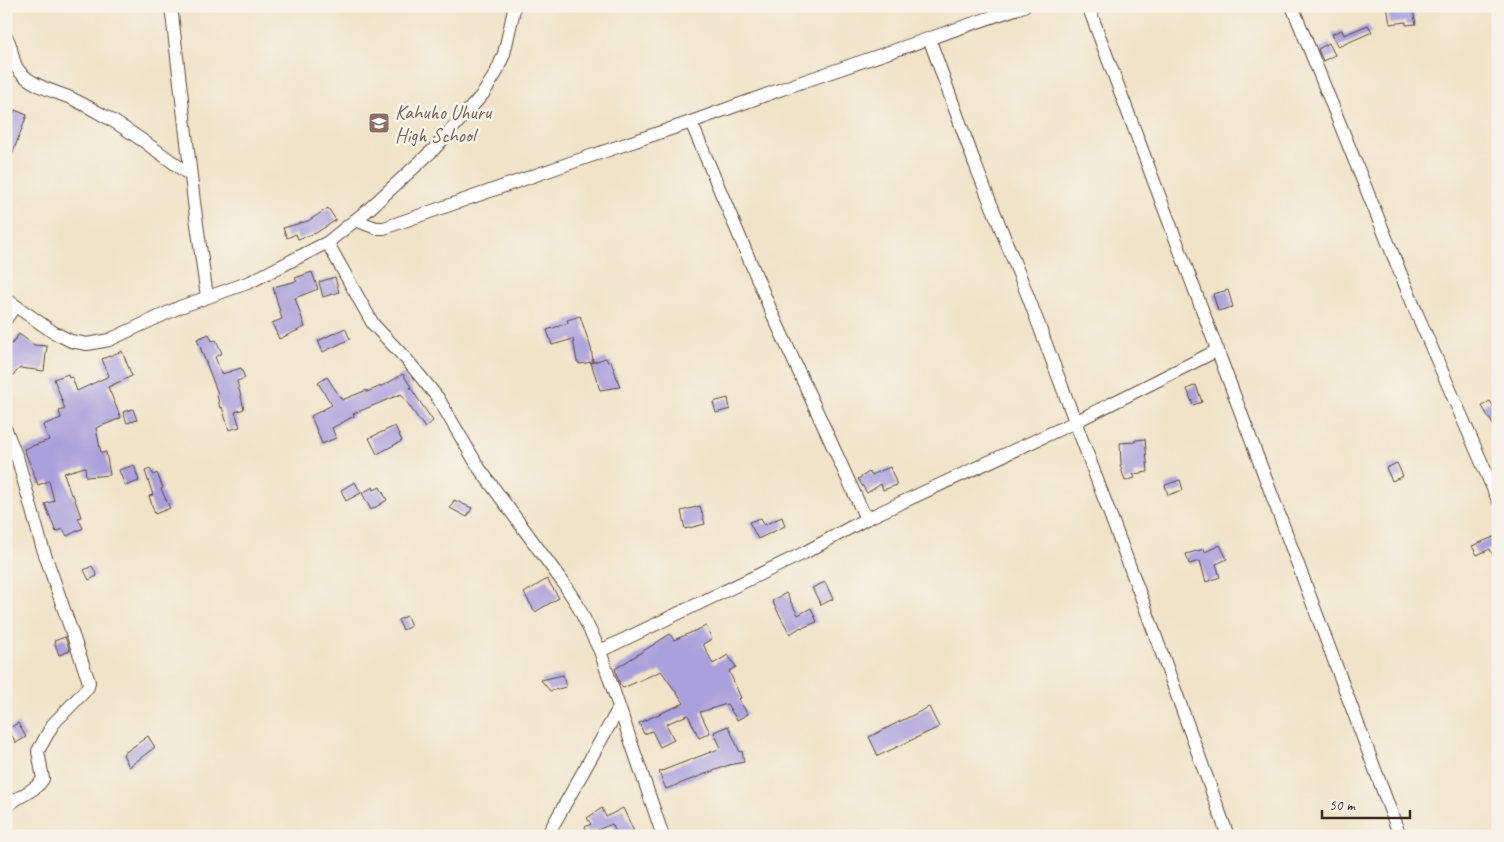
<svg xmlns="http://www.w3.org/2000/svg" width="1504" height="842" viewBox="0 0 1504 842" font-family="Caveat,sans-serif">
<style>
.building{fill:#aaa0dc}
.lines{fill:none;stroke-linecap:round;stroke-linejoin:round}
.minor-casing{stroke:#564638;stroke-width:14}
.minor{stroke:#fff;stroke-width:12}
.labels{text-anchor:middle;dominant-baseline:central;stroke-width:5;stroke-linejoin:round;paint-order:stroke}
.education-label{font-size:20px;fill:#785e54;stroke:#f7f3e8;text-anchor:start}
</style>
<rect width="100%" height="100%" fill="#f7f3e8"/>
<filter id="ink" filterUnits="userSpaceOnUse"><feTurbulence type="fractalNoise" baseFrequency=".02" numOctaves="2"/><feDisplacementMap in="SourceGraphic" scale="10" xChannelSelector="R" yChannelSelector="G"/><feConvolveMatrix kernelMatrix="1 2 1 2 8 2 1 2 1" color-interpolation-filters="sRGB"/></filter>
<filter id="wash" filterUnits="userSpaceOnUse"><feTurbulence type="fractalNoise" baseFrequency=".0096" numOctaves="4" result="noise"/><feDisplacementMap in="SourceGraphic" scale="20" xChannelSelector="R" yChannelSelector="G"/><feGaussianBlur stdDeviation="1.12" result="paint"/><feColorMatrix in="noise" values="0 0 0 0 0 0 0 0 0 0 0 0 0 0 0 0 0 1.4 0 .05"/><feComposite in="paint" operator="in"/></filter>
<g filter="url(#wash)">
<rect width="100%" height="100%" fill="#f0e3c8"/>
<g id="blocks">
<path class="building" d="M1387,6H1412L1416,24L1406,25V22L1390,24Z
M1368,25L1372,32L1338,47L1332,34L1342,30L1344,35Z
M1329,43L1335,55L1323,61L1318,49Z
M15,110L27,115L7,168L6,133Z
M328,208L336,220L316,233L298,239L296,234L287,238L283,228L308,221Z
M312,272L318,289L295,298L305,327L279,339L272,323L282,319L273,287L297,281L295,278Z
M335,277L339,292L323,297L319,282Z
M1228,290L1233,307L1218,311L1213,294Z
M580,316L591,348L593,362L579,364V362H577L573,339L552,345L547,330L568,323L567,320Z
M345,328L350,339L323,352L318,341Z
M19,334L34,345L47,346L44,371L20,368L6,382V348L10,343L12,344Z
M209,334L212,341L216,340L222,353L215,357L222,374L241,368L245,378L237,381L244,409L235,412L240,427L229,430L222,407L220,408L217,395L218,394L197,339Z
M122,351L132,376L108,387L121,418L96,428L101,453L106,452L110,475L86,477L85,467L64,473L71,495L73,494L81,517L78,518L83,528L67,536L63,529L56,532L45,504L54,501L49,481L38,485L24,449L49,440L43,425L61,418L59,411L65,409L54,379L68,374L69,378L72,377L77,391L109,376L102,359Z
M606,358L608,362L611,361L620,387L600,390L591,363Z
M403,374L411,387H410L433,421L425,428L401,394L353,414L354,416L332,428L336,438L322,444L311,416L332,405L318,383L327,377L342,400L367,390V392L386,384Z
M1196,385L1202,402L1193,405L1187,389Z
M728,398L730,409L716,413L713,402Z
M1490,401L1494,407L1498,404V433L1482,406Z
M133,409L137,420L127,423L123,412Z
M395,426L402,441L377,454L369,438Z
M1145,439L1148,472L1133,474L1135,478L1125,481L1120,465H1121L1120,443L1135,442V440Z
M1397,463L1403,476L1392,481L1386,468Z
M134,465L139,481L125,486L119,470Z
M890,467L897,485L883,490L881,484L867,493L858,479L869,472L871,475Z
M150,469L154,475L157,473L163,488L161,489L170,508L155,514L149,496L153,495L145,471Z
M1180,480L1183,490L1168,495L1165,485Z
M355,482L361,493L346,501L341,490Z
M373,487L374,490L380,487L387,500L371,510L362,493Z
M454,500L472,508L467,517L450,508Z
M700,506L705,524L685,529L681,511Z
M782,517L785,526L758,539L749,522L761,518L764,525Z
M1498,535V568L1490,549L1477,555L1472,546Z
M1220,545L1227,559L1216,564L1220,577L1206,582L1200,561L1189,564L1186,554L1204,549L1205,552Z
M92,566L97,576L89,580L84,570Z
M547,579L559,598L535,612L524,593Z
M825,582L833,599L821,605L812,588Z
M786,593L798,615L811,608L817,622L802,628L801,627L790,634L772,601Z
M407,616L411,626L403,630L398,620Z
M706,626L712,639L703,644L713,664L728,655L736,667L729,671L741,698L738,699L748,714L737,720L727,704L700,712L710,733L699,738L688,715L666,724L674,740L660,747L652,731L644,734L639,723L684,703L661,671L623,688L620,685L615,669L670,634L674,640Z
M65,637L70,651L59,655L54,641Z
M563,675L566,687L550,691L541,680Z
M929,707L939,727L878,756L869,737Z
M18,723L26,737L16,743L8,729Z
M728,726L740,752L742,751L744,762L729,765L666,789L659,772L721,748L714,732Z
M148,736L155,747L129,767L123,754Z
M602,808L606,817L623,808L636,836H618L612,824L595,831L594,830L587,832L585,827L591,824L587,818Z"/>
</g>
</g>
<g filter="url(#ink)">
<use href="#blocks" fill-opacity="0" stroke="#564638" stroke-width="1"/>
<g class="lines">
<g class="minor-casing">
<path id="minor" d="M171,6L194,202L207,297
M1088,6L1400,836
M1292,6L1417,314L1498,500
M6,37C14,47 10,62 20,72C33,86 53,91 71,98C83,104 96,111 108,118C137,135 164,156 190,175
M929,38L975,164L1029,299L1145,607L1228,836
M691,122L772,313L866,519
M355,220L376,228H384L573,162L691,122L796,84L1024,6
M328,242L331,249L373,324L407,360L438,398L479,468L562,581L577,604L600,651L663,836
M6,299L53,332L71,341L87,344L109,340L180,307L250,282L328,242L369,209L434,149L483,94L496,73L504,54L513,14L514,6
M6,319L15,306
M6,430L18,460L41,543L89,682L88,687L84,692L53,724L38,751L43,779C35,792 17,796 6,807
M600,651L804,553L866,519L1075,422L1218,350
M6,829L8,836
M547,836L619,708"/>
</g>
<use href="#minor" class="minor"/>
</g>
</g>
<defs>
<g id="school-square" transform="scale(1.125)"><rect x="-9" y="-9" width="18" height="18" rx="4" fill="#8d6e63" stroke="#f7f3e8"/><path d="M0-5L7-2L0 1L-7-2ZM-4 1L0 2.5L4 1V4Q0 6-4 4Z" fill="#fff"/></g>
</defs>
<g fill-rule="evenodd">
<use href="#school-square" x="379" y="123"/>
</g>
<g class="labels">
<g class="education-label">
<text x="395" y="112">Kahuho Uhuru<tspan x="395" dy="23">High School</tspan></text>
</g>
</g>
<rect width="1504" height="842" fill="none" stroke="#f7f3e8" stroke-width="25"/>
<path d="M1322 810v8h88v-8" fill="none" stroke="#3b2a1e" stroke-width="2.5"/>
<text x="1329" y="810" font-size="15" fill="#3b2a1e" stroke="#f7f3e8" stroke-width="4" paint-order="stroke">50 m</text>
</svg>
